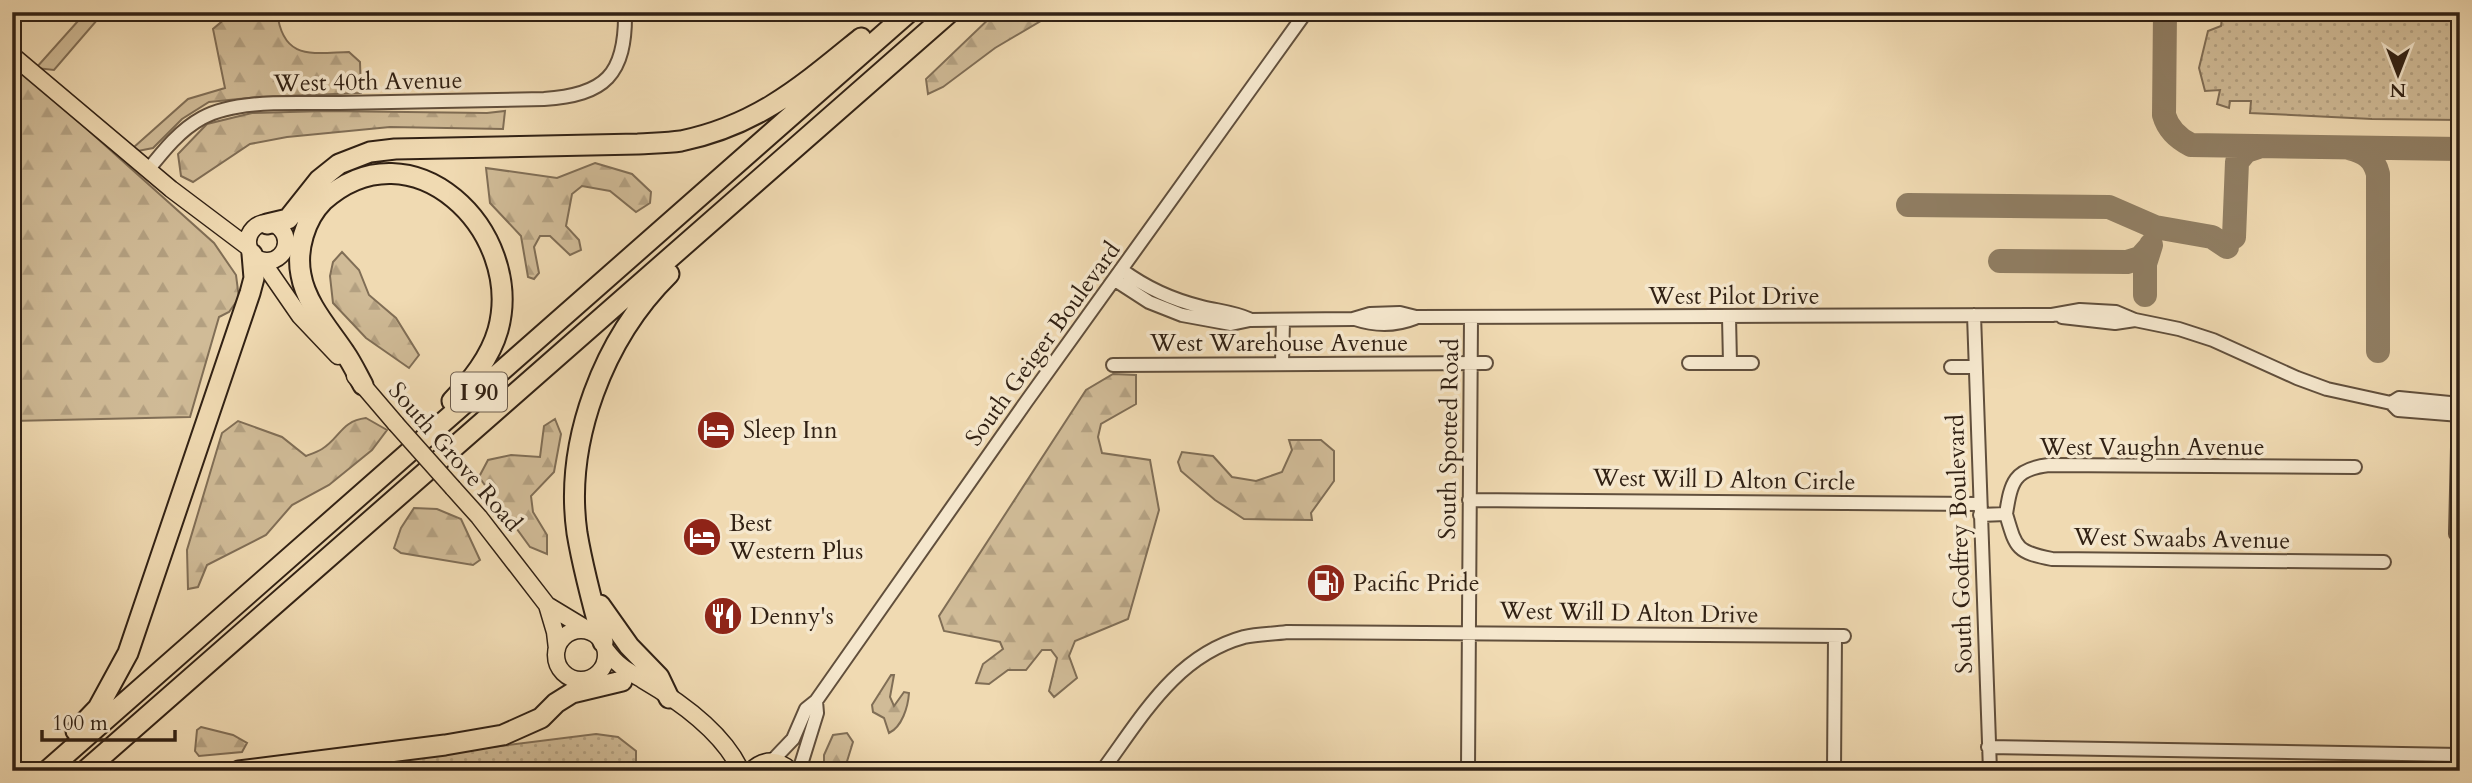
<svg xmlns="http://www.w3.org/2000/svg" width="2472" height="783" viewBox="0 0 2472 783" font-family="Cardo,serif">
<style>
.grass{fill:url(#grass-dots);stroke:#806e56;stroke-width:2}
.forest{fill:url(#forest-firs);stroke:#806e56;stroke-width:2}
.lines{fill:none;stroke-linecap:round;stroke-linejoin:round}
.taxiway{stroke:#907e63;stroke-width:24}
.minor-casing{stroke:#614f3c;stroke-width:16}
.major-casing{stroke:#312114;stroke-width:19}
.highway-casing{stroke:#312114;stroke-width:23}
.minor{stroke:#f5e7cd;stroke-width:12}
.major{stroke:#f0dab2;stroke-width:16}
.highway{stroke:#f0dab2;stroke-width:19}
.major-bridge-casing{stroke:#312114;stroke-width:19;stroke-linecap:butt}
.major-bridge{stroke:#f0dab2;stroke-width:16}
.labels{text-anchor:middle;dominant-baseline:central;stroke-width:7;stroke-linejoin:round;paint-order:stroke}
.shield{fill:#f5e7cd;stroke:#6c5c4c;stroke-width:2}
.shield-label{font-size:23px;font-weight:bold;fill:#312114}
.street-label{font-size:24px;fill:#312114;stroke:#f5e7cd}
.poi-label{font-size:24px;fill:#312114;stroke:#f5e7cd;text-anchor:start}
</style>
<defs>
<pattern id="grass-dots" width="8" height="8" patternUnits="userSpaceOnUse" patternTransform="scale(1.75)"><rect width="8" height="8" fill="#d0bb97"/><path d="M2 2h.1M6 6h.1" fill="none" stroke="#b3a081" stroke-width="1.8" stroke-linecap="round"/></pattern>
<pattern id="forest-firs" width="22" height="20" patternUnits="userSpaceOnUse" patternTransform="scale(1.75)"><rect width="22" height="20" fill="#d0bb97"/><path d="M5 1l3.5 6h-7zM16 11l3.5 6h-7z" fill="#b3a081"/></pattern>
</defs>
<rect width="100%" height="100%" fill="#f0dab2"/>
<filter id="stains"><feTurbulence type="fractalNoise" baseFrequency=".00286" numOctaves="4"/><feColorMatrix values="0 0 0 0 .2 0 0 0 0 .09 0 0 0 0 .02 0 0 0 .5 -.17"/></filter>
<radialGradient id="worn" r=".72"><stop offset=".6" stop-color="#630" stop-opacity="0"/><stop offset="1" stop-color="#630" stop-opacity=".3"/></radialGradient>
<path class="grass" d="M2222,18L2460,20V120L2372,119L2250,113L2251,101H2230L2229,108L2217,104L2220,90L2205,91L2199,68L2208,31L2221,26Z
M596,734L618,737L636,751V771H298Z"/>
<path class="forest" d="M86,12H104L54,70L36,68Z
M233,12H277C283,61 312,53 349,52L360,62L361,93L259,97L209,102L182,119L153,148L138,151L134,147L188,99L225,88L213,29Z
M996,12H1056L995,48L943,87L928,94L926,79Z
M12,68L30,78L214,243L236,275L239,298L229,312L219,317L190,417L12,421Z
M326,111L487,113L505,111L503,129L390,127L287,137L250,144L193,182L181,176L178,154L207,124L252,113Z
M595,163L632,174L651,192L650,203L636,212L610,191L582,186L572,194L566,226L579,240L581,250L570,255L550,236H540L534,247L539,273L534,279L528,277L521,236L490,203L486,168L557,178Z
M342,252L359,270L369,295L396,318L419,355L409,368L366,338L333,303L330,276L333,262Z
M1113,374L1136,375V404L1101,424L1098,437L1102,453L1150,460L1159,510L1128,619L1075,641L1069,656L1077,678L1054,697L1049,691L1057,658L1051,650H1042L1026,670H1008L989,684L976,683L983,664L1003,649L1000,642L944,631L939,616L1086,390Z
M366,418L387,430L372,450L329,485L292,505L266,535L207,565L198,587L188,589L187,550L222,433L238,421L282,437L306,456C311,454 317,452 322,449C340,438 341,421 366,418Z
M555,419L561,434L554,472L531,496L533,512L547,535V554L530,547L479,477L488,460L511,455L540,457L544,426Z
M1289,440H1321L1334,451V481L1311,513L1312,520L1244,519L1215,500L1181,471L1178,462L1182,452L1213,456L1232,477L1256,481L1282,472L1292,450Z
M414,508L437,509L461,519L480,560L473,565L401,553L394,548L401,528Z
M891,675H894L890,697L894,706L904,692L909,693C908,707 902,727 889,733L884,718L873,712L872,705Z
M201,727L233,735L247,743L242,752L199,756L195,751L197,730Z
M847,733L853,742L844,771H824V755L833,735Z"/>
<g class="lines">
<path class="taxiway" d="M2165,12L2164,115C2168,129 2177,138 2191,145L2460,149
M2349,148C2365,152 2374,158 2378,174V351
M1908,205L2109,207L2155,227L2212,237L2227,247
M2234,237L2237,162L2246,151L2258,147
M2000,261L2127,262L2140,258L2149,248
M2145,295V264L2151,245"/>
<g class="minor-casing">
<path id="minor" d="M148,170C164,150 180,130 202,118C238,98 300,104 340,103C408,102 476,100 544,99C605,95 626,75 625,12
M1122,270C1145,287 1173,300 1202,307C1218,311 1233,312 1249,319
M1115,280L1149,302L1182,315L1231,324L1250,320L1353,319L1370,314L1400,313L1416,317L2052,315L2080,310L2116,312L2135,320L2179,329L2213,340L2297,378L2327,389L2391,403L2398,410L2460,415
M1974,315L1990,771
M1729,317L1730,363
M2062,317L2115,323L2135,320
M1355,319C1376,326 1395,326 1415,318
M1282,363L1283,320
M1689,363H1752
M1113,365L1486,363
M1951,367H1975
M2391,403L2399,398L2460,404
M1469,500L1979,504
M2006,514C2016,548 2016,552 2052,559L2384,562
M1980,515L2006,514C2011,482 2014,469 2049,465L2355,467
M2456,534L2459,404
M1988,747L2460,755
M772,761L793,739L806,709L816,701L1026,402L1306,12
M799,771L817,713L816,701
M1102,771C1142,717 1175,656 1244,637C1258,634 1273,634 1287,632L1844,636
M1468,771L1471,317
M1834,771L1835,636"/>
</g>
<g class="major-casing">
<path id="major" d="M12,55L171,189L248,247
M248 242a19 19 0 1 1 38 0a19 19 0 1 1-38 0Z
M262,261L300,316L338,356
M355,376L396,424
M453,488L479,517L547,605L555,632L557,649
M547,605L590,631
M556 655a25 25 0 1 1 50 0a25 25 0 1 1-50 0Z
M606,650C619,667 626,670 643,680C679,701 723,732 741,771
M751,771C764,758 779,759 791,771"/>
</g>
<g class="highway-casing">
<path id="highway" d="M267,224L288,219L319,180L339,164L370,152L395,149L638,144C652,143 667,143 681,141C758,125 802,86 861,38
M363,385C357,374 352,363 345,353C329,329 306,304 301,275C296,250 305,219 323,201C412,121 525,231 498,330C490,358 471,381 452,401
M600,605L629,646L659,677L669,698
M603,642C593,606 583,569 577,533C564,441 604,338 669,274
M76,731L98,708L128,653L250,293L254,278L252,254
M47,771L909,12
M85,771L950,12
M239,771L445,745L503,735L541,718L556,703L572,693L622,681"/>
</g>
<use href="#minor" class="minor"/>
<use href="#major" class="major"/>
<use href="#highway" class="highway"/>
<g class="major-bridge-casing">
<path id="major-bridge" d="M396,424L453,488"/>
</g>
<use href="#major-bridge" class="major-bridge"/>
</g>
<defs>
<g id="hotel-disc" transform="scale(2.0125)"><circle r="9.5" fill="#8f2418" stroke="#f5e7cd"/><path d="M-6-4.5h1.5V1H6V5H4.5V3h-9V5H-6ZM-4 0a1.8 1.8 0 1 1 3.6 0ZM.5 0V-2.5h3Q6-2.5 6 0Z" fill="#fff"/></g>
<g id="fuel-disc" transform="scale(2.0125)"><circle r="9.5" fill="#8f2418" stroke="#f5e7cd"/><path d="M-5.5-6h7V0h2V4h1.3V-2.5L3-4.5l.8-.8L6-3V5H2.5V1h-1V6h-7ZM-4.2-4.7v3.2H.2V-4.7Z" fill="#fff"/></g>
<g id="restaurant-disc" transform="scale(2.0125)"><circle r="9.5" fill="#8f2418" stroke="#f5e7cd"/><path d="M-5-6h1v4h1v-4h1v4h1v-4h1v5L-1.5 .5V6h-2V.5L-5-1ZM5-6V6H3V1.5H1.5Q1.5-4 5-6Z" fill="#fff"/></g>
</defs>
<g fill-rule="evenodd">
<use href="#hotel-disc" x="716" y="430"/>
<use href="#hotel-disc" x="702" y="537"/>
<use href="#fuel-disc" x="1326" y="583"/>
<use href="#restaurant-disc" x="723" y="616"/>
</g>
<g class="labels">
<rect class="shield" x="451" y="372.5" width="56" height="39" rx="5"/>
<g class="shield-label">
<text x="479" y="392">I 90</text>
</g>
<g class="street-label">
<text transform="translate(368 82) rotate(-1)">West 40th Avenue</text>
<text x="1734" y="296">West Pilot Drive</text>
<text x="1279" y="343">West Warehouse Avenue</text>
<text transform="translate(1043 344) rotate(-54)">South Geiger Boulevard</text>
<text transform="translate(1449 439) rotate(-89)">South Spotted Road</text>
<text x="2152" y="447">West Vaughn Avenue</text>
<text transform="translate(455 457) rotate(49)">South Grove Road</text>
<text transform="translate(1724 480) rotate(1)">West Will D Alton Circle</text>
<text transform="translate(2182 539) rotate(1)">West Swaabs Avenue</text>
<text transform="translate(1960 544) rotate(-92)">South Godfrey Boulevard</text>
<text transform="translate(1629 613) rotate(1)">West Will D Alton Drive</text>
</g>
<g class="poi-label">
<text x="743" y="430">Sleep Inn</text>
<text x="729" y="523">Best<tspan x="729" dy="28">Western Plus</tspan></text>
<text x="1353" y="583">Pacific Pride</text>
<text x="750" y="616">Denny's</text>
</g>
</g>
<rect width="2472" height="783" fill="none" stroke="#f0dab2" stroke-width="42"/>
<rect x="14" y="14" width="2444" height="755" fill="none" stroke="#312114" stroke-width="3.5"/>
<rect x="21" y="21" width="2430" height="741" fill="none" stroke="#312114" stroke-width="2"/>
<g transform="translate(2398 74) rotate(180)" stroke="#f5e7cd" stroke-width="5" paint-order="stroke">
<path d="M0-5L12 26L0 18L-12 26Z" fill="#312114"/>
<text y="-10" font-size="19" font-weight="bold" text-anchor="middle" fill="#312114">N</text>
</g>
<path d="M42 730v10h133v-10" fill="none" stroke="#312114" stroke-width="3.5"/>
<text x="52" y="730" font-size="21" fill="#312114" stroke="#f5e7cd" stroke-width="5" paint-order="stroke">100 m</text>
<rect width="100%" height="100%" filter="url(#stains)"/>
<rect width="100%" height="100%" fill="url(#worn)"/>
</svg>
